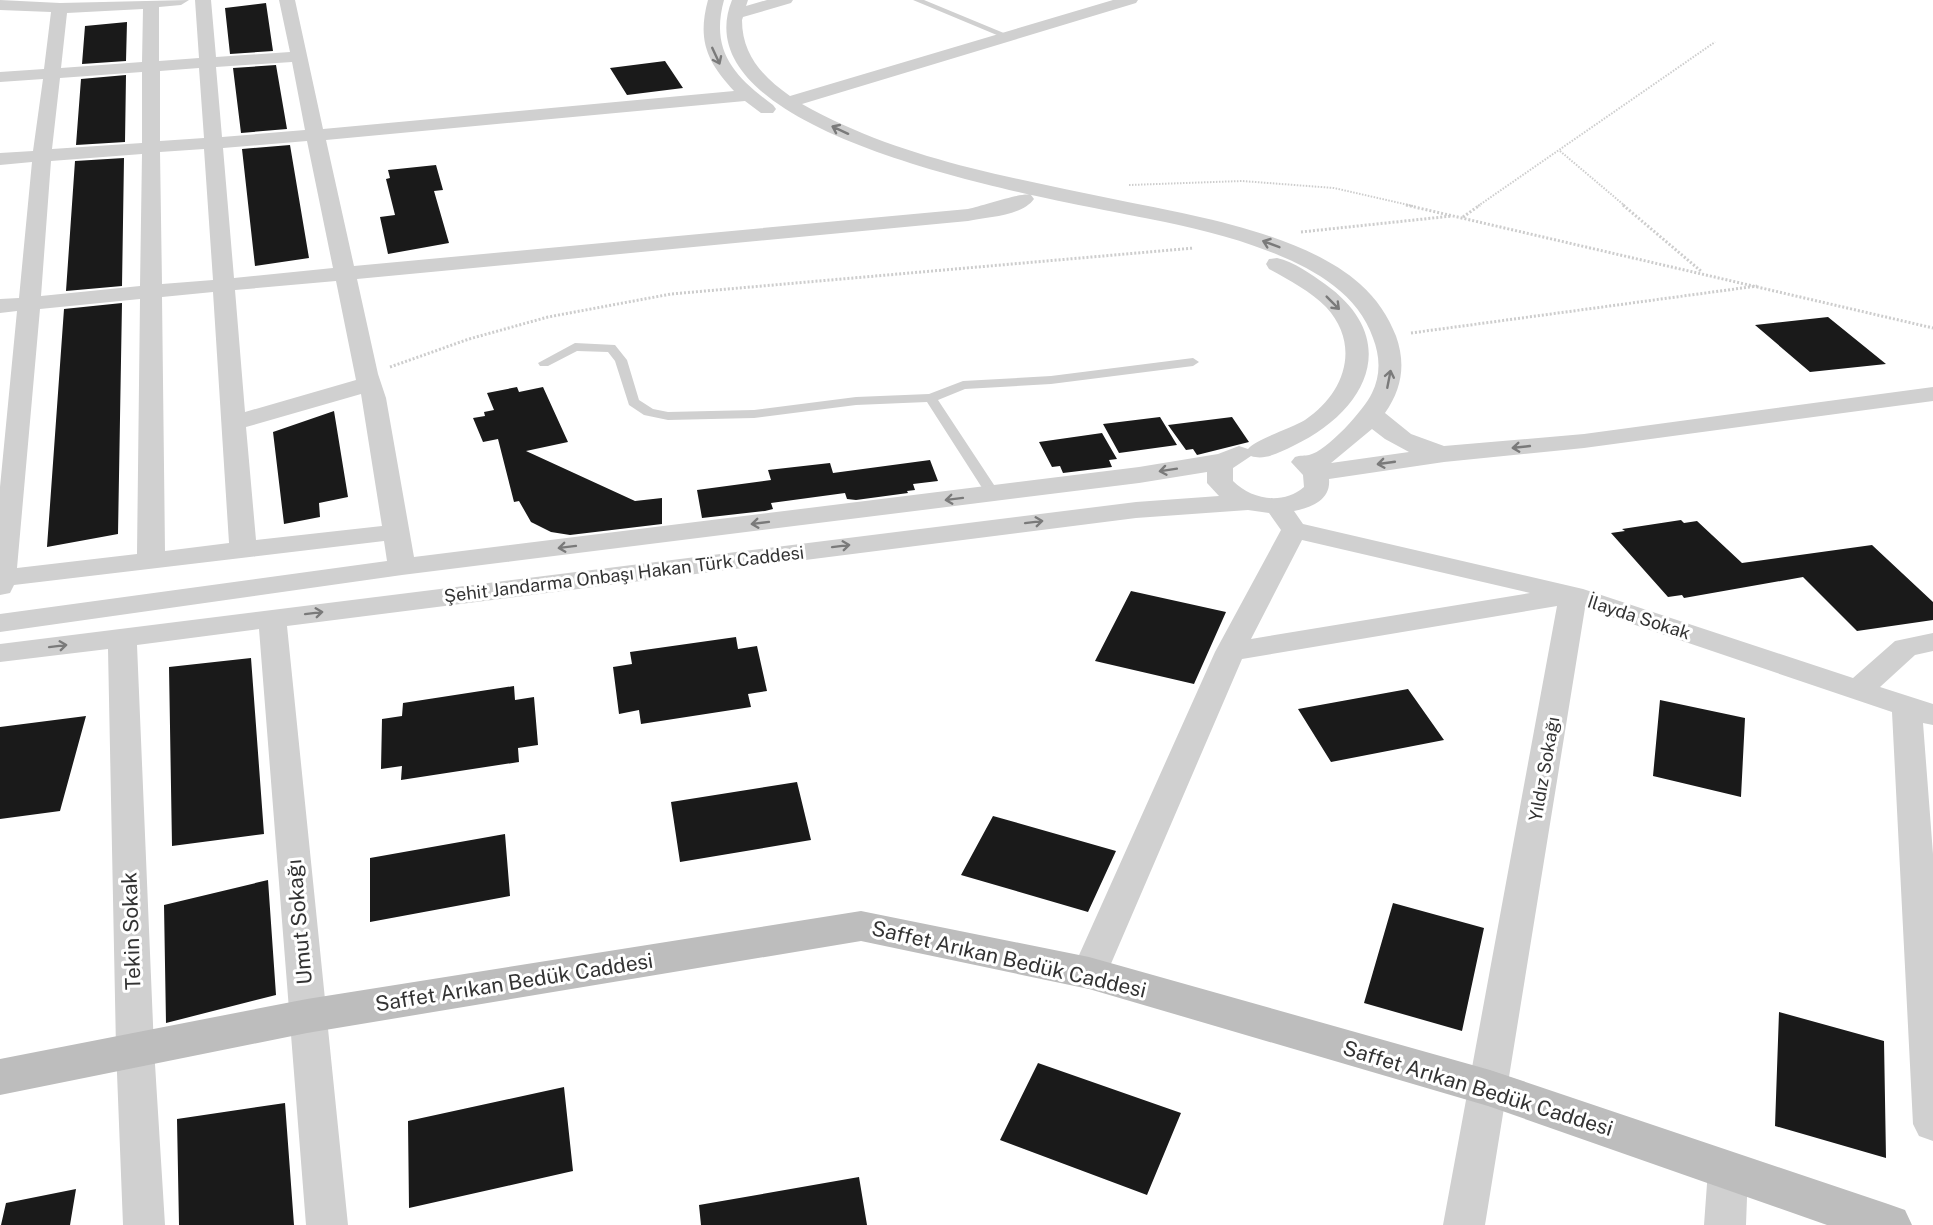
<svg xmlns="http://www.w3.org/2000/svg" width="1933" height="1225" viewBox="0 0 1933 1225" font-family="'Public Sans',sans-serif">
<style>
.building{fill:#1a1a1a}
.lines{fill:none;stroke-linecap:round;stroke-linejoin:round}
.path-far1{stroke:#cdcdcd;stroke-width:2;stroke-dasharray:1.5 1.5;stroke-linecap:butt}
.path{stroke:#cdcdcd;stroke-width:3;stroke-dasharray:2 2;stroke-linecap:butt}
.lane{fill:#d0d0d0;fill-rule:evenodd}
.street{fill:#d0d0d0;fill-rule:evenodd}
.secondary{fill:#bdbdbd;fill-rule:evenodd}
.oneway{stroke:#7a7a7a}
.labels{text-anchor:middle;dominant-baseline:central;stroke-width:6;stroke-linejoin:round;paint-order:stroke}
.street-label{font-size:18px;fill:#333;stroke:#fff}
.near-street-label{font-size:21px;fill:#333;stroke:#fff}
</style>
<rect width="100%" height="100%" fill="#fff"/>
<path class="building" d="M266,3L273,51L230,54L225,8Z
M127,22L126,61L82,64L85,26Z
M665,61L683,88L627,95L610,68Z
M276,65L287,129L241,133L233,68Z
M126,75L125,142L76,145L81,79Z
M290,145L309,258L255,266L242,149Z
M124,158L122,286L66,291L75,161Z
M436,165L443,190L434,191L449,243L388,254L380,217L395,215L386,179L390,178L388,170Z
M122,303L118,534L47,547L64,309Z
M1828,317L1886,364L1810,372L1755,325Z
M517,387L519,392L543,387L568,442L526,451L635,501L662,498V524L570,535L551,532L531,522L519,501L514,502L498,439L483,442L473,418L485,416L484,412L494,410L487,393Z
M334,411L348,497L319,503L320,517L284,524L273,432Z
M1160,417L1177,445L1119,453L1103,424Z
M1232,417L1249,442L1197,455L1193,449L1186,450L1168,425Z
M1102,433L1117,459L1109,460L1112,467L1063,473L1060,466L1052,467L1039,442Z
M930,460L938,481L913,484L915,490L907,491L908,493L856,500L847,499L845,493L771,503L773,509L765,511L702,518L697,490L771,480L768,470L830,463L833,473Z
M1681,520L1684,523L1697,521L1742,563L1872,545L1933,602V620L1857,631L1803,577L1684,598L1682,595L1668,597L1611,533L1625,531L1622,529Z
M1131,591L1226,612L1194,684L1095,661Z
M736,637L738,649L757,646L767,691L748,694L751,707L641,724L639,710L619,714L613,667L632,664L630,652Z
M251,658L264,834L172,846L169,667Z
M514,686L515,700L534,697L538,745L518,748L519,762L401,780L402,766L381,769L382,719L402,716L403,703Z
M1408,689L1444,740L1331,762L1298,709Z
M1660,700L1745,718L1741,797L1653,776Z
M86,716L60,811L0,819V727Z
M797,782L811,840L680,862L671,802Z
M993,816L1116,851L1088,912L961,875Z
M505,834L510,896L370,922V858Z
M268,880L276,995L166,1023L164,905Z
M1393,903L1484,928L1462,1031L1364,1003Z
M1779,1012L1884,1041L1886,1158L1775,1126Z
M1038,1063L1181,1113L1147,1195L1000,1140Z
M564,1087L573,1171L409,1208L408,1121Z
M285,1103L294,1225H179L177,1119Z
M859,1177L867,1225H701L699,1205Z
M76,1189L70,1225H1L6,1203Z"/>
<g class="lines">
<path class="path-far1" d="M1560,151L1625,206
M1129,185L1242,181L1334,188L1413,206
M1478,206L1715,42"/>
<path class="path" d="M1406,205L1933,328
M1623,205L1702,272
M1463,217L1480,205
M1301,232L1452,216
M1411,333L1757,286
M390,367L469,339L548,317L671,294L1194,248"/>
<path class="lane" d="M913,0H924L1011,36L1004,38Z
M575,343L615,345L627,360L639,400L653,409L668,412L754,410L856,397L929,394L963,381L1051,376L1193,358L1199,362L1193,366L1051,384L965,389L938,400L1000,494L993,498L986,494L927,402L856,405L754,418L668,420L644,415L629,405L615,361L608,352L577,351L548,366H540L538,363Z"/>
<path class="street" d="M0,0L60,3L189,0L181,5L159,7V61L199,58L195,0H211L216,57L290,52L279,0H295L323,129L734,91C707,62 697,40 708,0H724C710,51 734,76 773,105L776,109L773,113H761L745,101L326,140L354,266L968,209C982,206 1021,192 1031,195L1034,199C1022,216 987,217 968,221L357,279L378,374L386,398L414,557L1139,467L1218,454L1239,446L1248,449C1256,439 1292,428 1305,420C1344,394 1362,346 1326,307C1310,291 1289,280 1269,269L1266,264L1269,259L1277,258C1294,262 1311,274 1325,284C1403,340 1367,411 1293,446C1280,452 1265,461 1251,456L1233,468V481C1252,500 1283,505 1304,487L1303,475L1291,462L1295,457C1300,455 1305,456 1309,455C1327,451 1364,410 1372,393C1381,375 1380,356 1373,338C1358,293 1311,267 1268,251C1230,236 1190,227 1150,219C1065,201 675,141 732,0H748L746,6L767,0H793L791,3L743,17L742,20C742,55 763,77 790,96L1113,0H1138L1136,3L802,104C855,134 912,153 971,168C1019,180 1069,190 1118,200C1191,215 1303,233 1360,284C1377,299 1388,316 1396,336C1406,364 1402,389 1385,413L1411,434L1444,446L1584,434L1933,387V401L1584,448L1444,462L1329,479C1331,500 1312,507 1294,511L1303,524L1583,589L1853,678L1895,641L1933,633V651L1915,655L1880,687L1933,704V725L1923,723L1933,854V1141L1919,1136L1913,1124L1892,712L1585,608L1485,1225H1443L1557,606L1242,659L1107,973L1102,983L1089,987L1076,983L1071,973L1215,652L1281,530L1269,513L1248,510L1136,518L287,626L348,1225H306L259,629L137,645L154,1048L165,1225H123L116,1048L108,649L0,662V644L1136,502L1219,496L1207,483V472L1139,483L402,575L0,632V614L387,561L384,541L14,585L10,593L0,595V487L17,311L0,313V299L19,298L32,162L0,165V153L33,151L43,79L0,82V72L44,69L51,12L0,10ZM143,9L142,62L61,68L67,13ZM292,62L305,130L222,137L216,67ZM199,68L204,138L160,141V71ZM142,72V143L52,149L60,78ZM307,141L333,268L234,278L223,148ZM204,149L213,280L162,284L160,152ZM142,154L140,286L41,296L51,161ZM336,281L356,380L245,412L235,290ZM213,292L229,543L165,551L162,297ZM140,299L137,554L17,568L40,309ZM361,394L382,526L256,540L246,427ZM1372,429L1385,439L1409,452L1331,463ZM1302,540L1530,593L1251,639Z
M1728,1153L1742,1158L1748,1170L1746,1225H1704L1708,1170L1714,1158Z"/>
<path class="secondary" d="M861,911L1089,957L1490,1070L1888,1204L1905,1210L1912,1225H1827L1488,1106L1089,989L861,941L307,1033L0,1095V1059L307,999Z"/>
</g>
<defs><path id="oneway-shaft" d="M-6 0H5M1.5-3L5.5 0L1.5 3" fill="none" stroke-width="1.6" stroke-linecap="round" stroke-linejoin="round" transform="scale(1.5)"/></defs>
<g class="oneway">
<use href="#oneway-shaft" transform="translate(716 56) rotate(65)"/>
<use href="#oneway-shaft" transform="translate(840 130) rotate(-155)"/>
<use href="#oneway-shaft" transform="translate(1271 244) rotate(-159)"/>
<use href="#oneway-shaft" transform="translate(1333 303) rotate(45)"/>
<use href="#oneway-shaft" transform="translate(1389 379) rotate(-79)"/>
<use href="#oneway-shaft" transform="translate(1521 447) rotate(174)"/>
<use href="#oneway-shaft" transform="translate(1386 463) rotate(172)"/>
<use href="#oneway-shaft" transform="translate(1168 470) rotate(171)"/>
<use href="#oneway-shaft" transform="translate(954 499) rotate(173)"/>
<use href="#oneway-shaft" transform="translate(1034 522) rotate(-7)"/>
<use href="#oneway-shaft" transform="translate(760 523) rotate(173)"/>
<use href="#oneway-shaft" transform="translate(841 546) rotate(-7)"/>
<use href="#oneway-shaft" transform="translate(567 547) rotate(173)"/>
<use href="#oneway-shaft" transform="translate(314 613) rotate(-7)"/>
<use href="#oneway-shaft" transform="translate(58 646) rotate(-7)"/>
</g>
<g class="labels">
<g class="street-label">
<text transform="translate(624 574) rotate(-7)">Şehit Jandarma Onbaşı Hakan Türk Caddesi</text>
<text transform="translate(1639 617) rotate(18)">İlayda Sokak</text>
<text transform="translate(1544 769) rotate(-80)">Yıldız Sokağı</text>
</g>
<g class="near-street-label">
<text transform="translate(299 922) rotate(-95)">Umut Sokağı</text>
<text transform="translate(131 931) rotate(-92)">Tekin Sokak</text>
<text transform="translate(1009 959) rotate(13)">Saffet Arıkan Bedük Caddesi</text>
<text transform="translate(514 982) rotate(-9)">Saffet Arıkan Bedük Caddesi</text>
<text transform="translate(1478 1088) rotate(17)">Saffet Arıkan Bedük Caddesi</text>
</g>
</g>
</svg>
